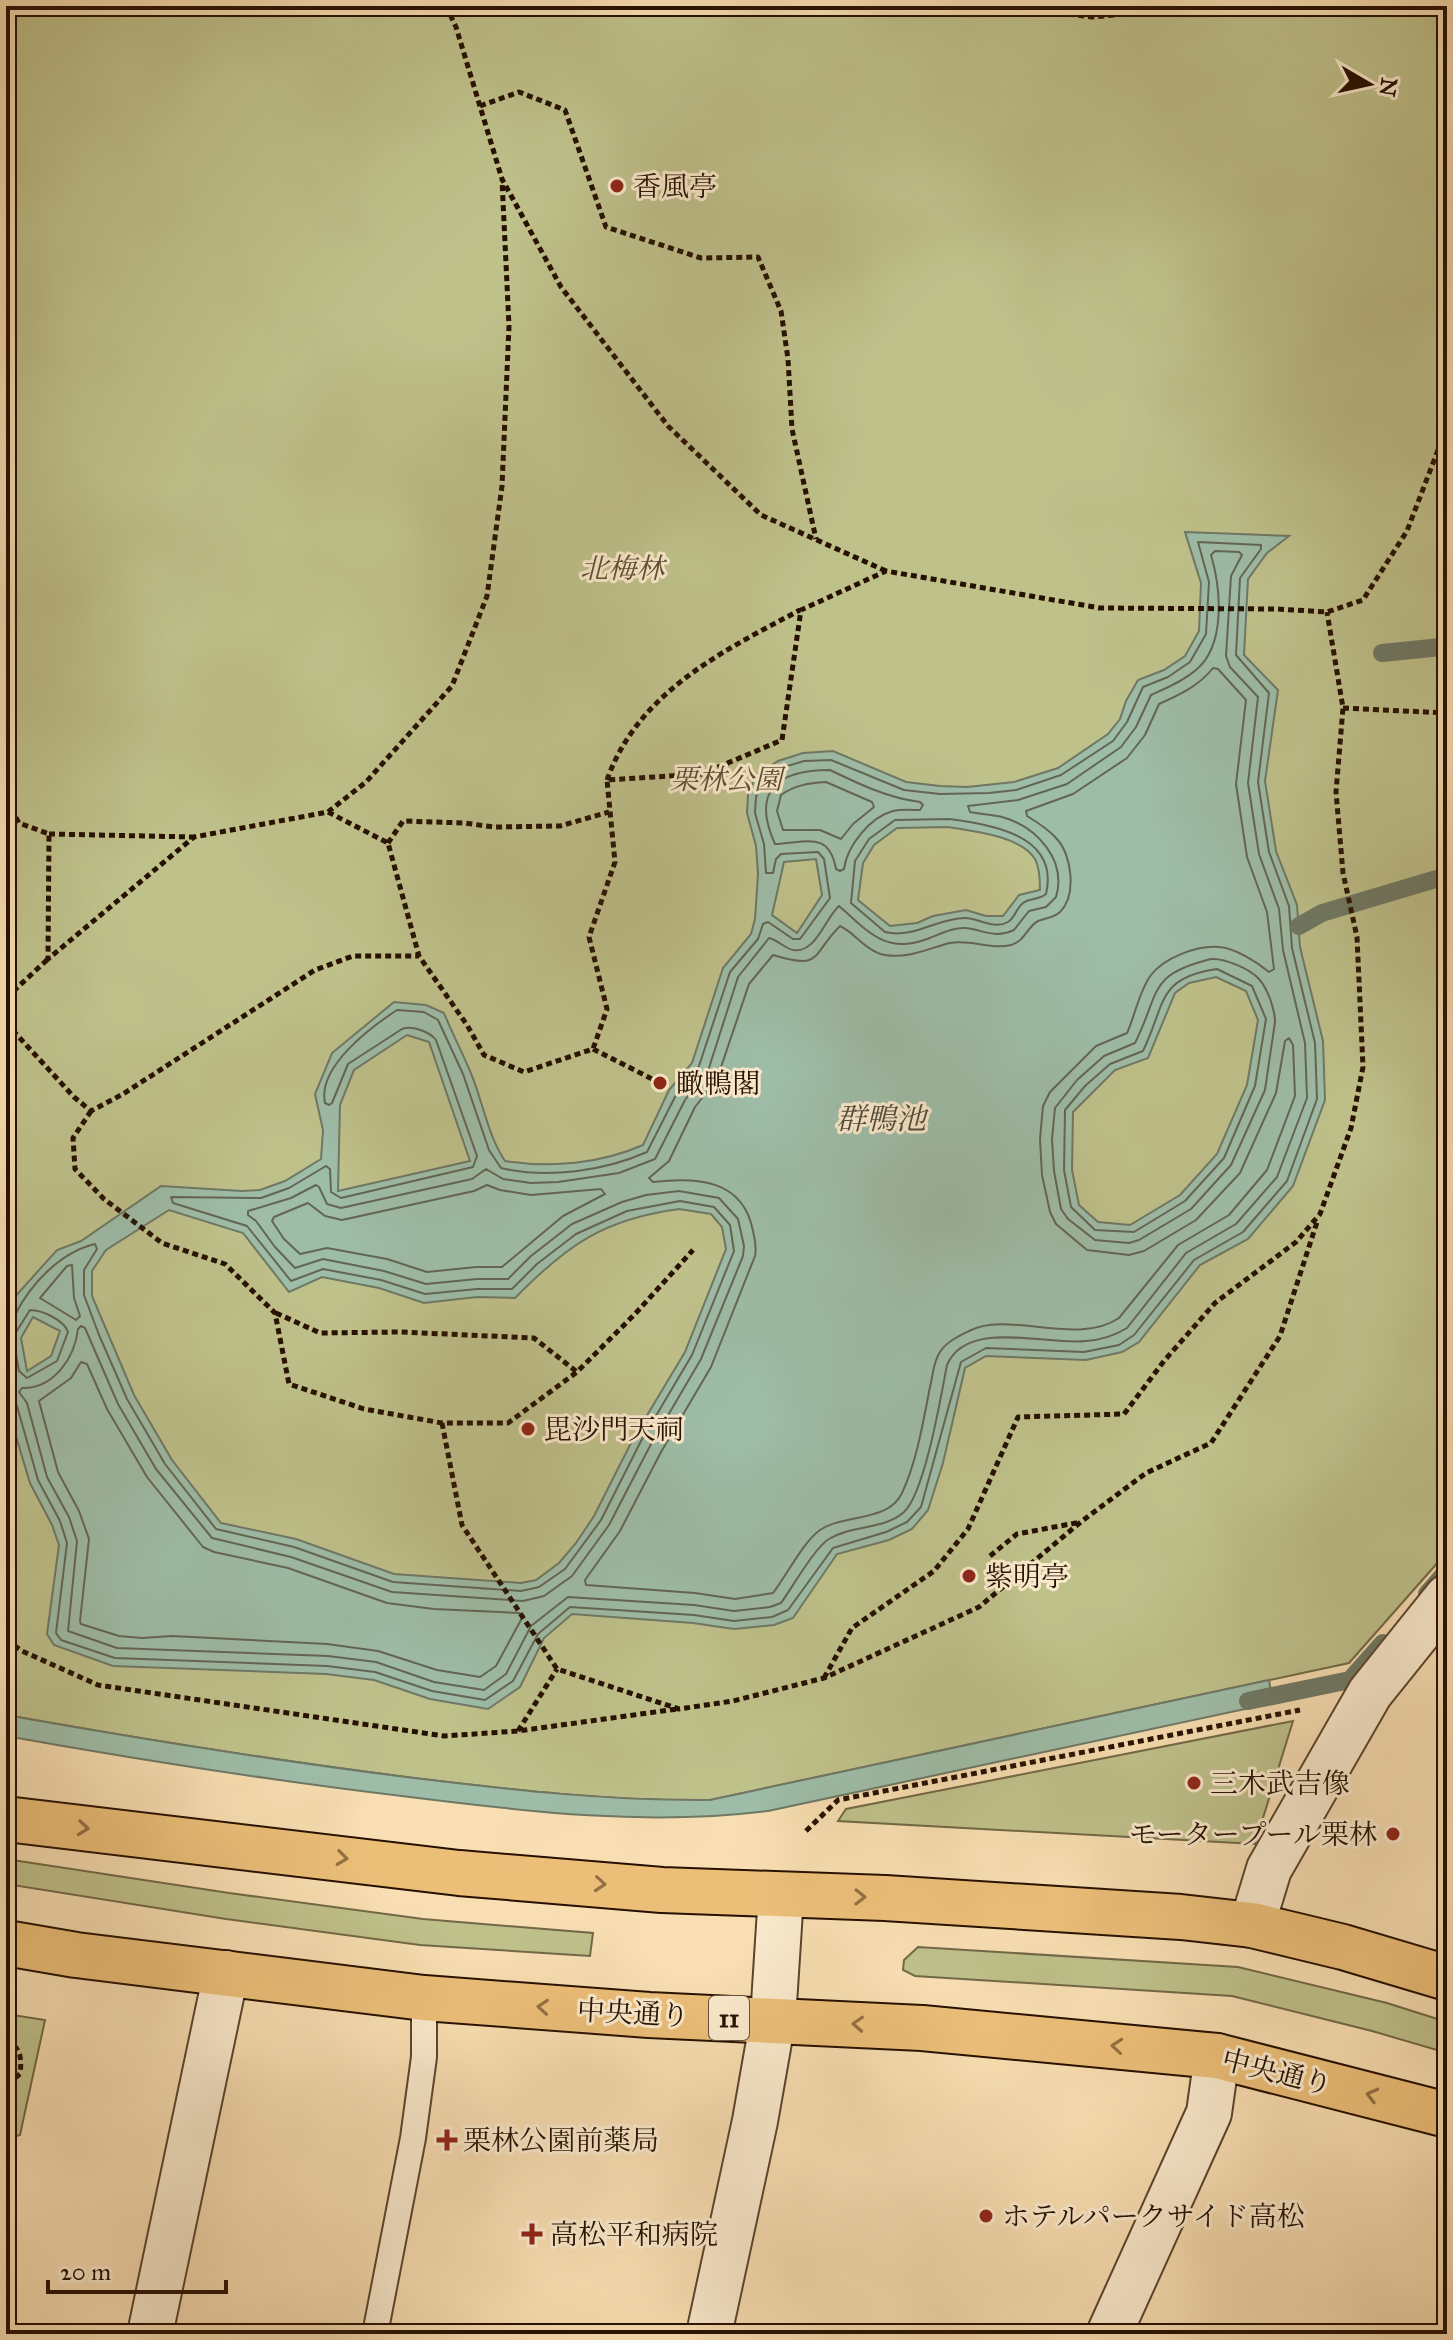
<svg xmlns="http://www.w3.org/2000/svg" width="1453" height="2340" viewBox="0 0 1453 2340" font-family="'IM FELL Great Primer','Noto Serif JP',serif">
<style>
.green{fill:#bfc18b;stroke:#726846;stroke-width:2}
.water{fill:#9ebda8;stroke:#6e7865;stroke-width:2;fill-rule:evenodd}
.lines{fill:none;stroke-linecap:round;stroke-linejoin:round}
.shore{stroke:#626654;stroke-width:2}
.stream{stroke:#6e7865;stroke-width:18}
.service-casing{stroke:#5a442d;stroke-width:28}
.minor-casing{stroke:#5a442d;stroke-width:48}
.tertiary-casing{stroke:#5a442d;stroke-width:48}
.trunk-casing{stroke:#261001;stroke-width:48}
.path{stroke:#261001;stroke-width:5;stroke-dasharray:6 4;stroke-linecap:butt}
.service{stroke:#faeacd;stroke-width:24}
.minor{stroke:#faeacd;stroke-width:44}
.tertiary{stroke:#faeacd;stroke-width:44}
.trunk{stroke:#ecbf79;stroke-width:44}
.oneway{stroke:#937043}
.poi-dot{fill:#8f2418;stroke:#faeacd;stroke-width:3}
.labels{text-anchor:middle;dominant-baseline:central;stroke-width:6;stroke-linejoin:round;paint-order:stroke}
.shield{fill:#faeacd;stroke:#66513e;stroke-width:2}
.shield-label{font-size:26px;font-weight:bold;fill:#261001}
.poi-label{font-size:28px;fill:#261001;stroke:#faeacd;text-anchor:start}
.park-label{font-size:28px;font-style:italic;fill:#5c4e31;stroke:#faeacd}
.street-label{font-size:28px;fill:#261001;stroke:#faeacd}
.water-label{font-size:30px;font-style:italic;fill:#504d3b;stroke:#faeacd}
</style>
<rect width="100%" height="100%" fill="#f8deb2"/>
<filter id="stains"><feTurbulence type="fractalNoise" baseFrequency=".0025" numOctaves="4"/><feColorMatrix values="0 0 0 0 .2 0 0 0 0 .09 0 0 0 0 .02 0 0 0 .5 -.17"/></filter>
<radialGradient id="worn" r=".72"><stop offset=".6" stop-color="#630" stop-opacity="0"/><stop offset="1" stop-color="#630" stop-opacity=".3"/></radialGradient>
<path class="green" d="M6,6H1447V1552L1349,1663L710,1800C610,1801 513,1790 414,1778C278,1761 141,1739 6,1715Z
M1293,1721L1255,1844L838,1821L846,1809Z
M6,1859L229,1893L423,1919L593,1933L590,1956L420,1945L226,1919L6,1884Z
M918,1947L1238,1967L1387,2003L1447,2022V2053L1372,2031L1232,1996L915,1976L903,1970L904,1960Z
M6,2014L45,2020L20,2135L7,2139Z"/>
<path class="water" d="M1185,532L1289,536L1267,553L1248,579L1244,655L1278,690L1265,781L1276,851L1297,905L1300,947L1323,1041L1325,1100L1293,1186L1248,1239L1200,1265L1139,1342L1122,1352L1086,1360L986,1356L965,1368L943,1463L928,1510L912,1529L889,1540L837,1554L793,1618L774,1625L734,1629L693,1623L572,1614L544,1638L520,1687L488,1709L430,1699L374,1680L326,1674L113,1666L54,1645L47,1634L59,1545L52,1525L30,1483L15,1433L6,1391V1321L13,1299L57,1250L81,1241L161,1186L242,1191L260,1190L285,1181L321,1159L323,1130L315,1094L332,1053L394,1002L426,1005L444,1013C452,1033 462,1052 470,1071C483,1101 487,1134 505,1161C551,1168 600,1164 643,1145L669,1090L692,1063L723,968L751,934L755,919L758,874L756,846L747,813L748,795L756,775L778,761L803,753L833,751L906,782L940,786L967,787L1014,782L1058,768L1108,734L1120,719L1126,701L1138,680L1164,670L1185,656L1199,631L1201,583ZM948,827C973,831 1021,836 1035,859C1040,868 1040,881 1040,890L1019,895L1003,916H986L966,910L933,916L917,923L890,926L858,900L863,863L874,845L897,828ZM816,859L822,895L797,933L772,915L784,862ZM1216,977L1246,991L1258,1020L1247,1085L1217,1154L1180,1195L1130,1225L1098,1222L1079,1205L1072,1170L1073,1112L1115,1070L1148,1058L1175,993L1189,983ZM407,1035L429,1042L470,1161L338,1191L340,1105L354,1070ZM679,1209L711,1214L722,1227L726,1249L685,1352L634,1437L594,1516L576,1543L559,1563L536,1580L521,1583L394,1574L296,1539L221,1523L172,1460L134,1395L92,1296V1271L106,1250L169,1210L243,1233L289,1292L322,1277L379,1288L424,1303L477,1297L515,1298C567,1245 604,1219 679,1209ZM33,1317L60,1331L51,1356L27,1371L21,1338Z
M1269,1680L1273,1703L768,1811C648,1826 529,1812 410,1797C275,1781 140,1760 6,1736V1715C141,1739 278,1761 414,1778C513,1790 610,1801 710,1800Z"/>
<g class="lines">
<path class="shore" d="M1215,551L1239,552L1242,555L1231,576L1226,656L1230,667L1258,697L1248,783L1259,854L1279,909L1283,950L1305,1043L1307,1098L1277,1177L1236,1224L1186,1253L1127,1328C1114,1336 1101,1340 1086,1341C1048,1346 967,1318 947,1365C941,1396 925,1492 904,1512C884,1530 851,1525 829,1539C815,1547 792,1588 781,1603L770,1607L734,1611L694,1605L568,1597L531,1626L506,1674L484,1690L434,1682L376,1662L328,1656L117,1648L68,1631L77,1541L69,1517L47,1477L27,1403L19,1392L22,1388C54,1389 75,1357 78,1329L81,1326L85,1328L118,1404L156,1469L212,1538L291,1557L392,1592L523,1601L544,1596L572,1576L609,1525L650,1446L701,1359L743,1256L744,1246L738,1219L719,1198L679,1191L646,1195L622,1202L572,1224L531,1256L508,1279H477L426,1284L384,1271L323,1259L295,1268L275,1247L256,1221L248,1215V1211L291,1198L316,1185L319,1187L327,1204L341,1208L472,1179L486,1169L503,1179L531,1183L558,1182L619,1173L655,1159L685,1100L708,1071L738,977L769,938C778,940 784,948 793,950C816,954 825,918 839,906C866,929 884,954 924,940C937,936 951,927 966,928C984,930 994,939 1014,930L1029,911L1046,907L1056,897C1067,860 1037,827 1002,817C992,815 981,814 970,812L968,806L1018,800L1067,784L1121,747L1136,727L1151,695C1166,688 1182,682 1196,670C1226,645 1221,589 1211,555Z
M1213,668L1218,669L1246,700L1236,784L1247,857L1267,912L1274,969L1269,972C1257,962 1235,948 1219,947C1197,945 1164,958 1151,975C1139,991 1135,1016 1127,1033L1096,1046L1050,1092L1043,1106L1040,1139L1042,1175L1050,1212L1056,1224L1087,1250L1129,1255L1144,1251L1196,1220L1240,1173L1276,1093L1285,1041L1289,1038L1293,1045L1295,1096L1267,1170L1229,1215L1178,1245L1119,1318C1076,1347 1008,1310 969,1331C959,1336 946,1342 940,1352C933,1362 933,1376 930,1387C923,1422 917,1461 902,1493C889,1522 843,1514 820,1530C803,1542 787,1575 773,1593L735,1599L695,1593L586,1585L585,1580L620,1531L661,1452L711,1367L755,1256C757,1247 755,1240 753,1231C743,1179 697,1177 653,1182L649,1178L669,1161L695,1107L717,1079L749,984L773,955C823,970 810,956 840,926C855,933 867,952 885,955C909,959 929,948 950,943C971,939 990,950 1011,945C1025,941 1027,927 1038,921C1046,918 1053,918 1060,912C1077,895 1072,854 1056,838C1048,829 1037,822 1027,816L1026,811L1073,794L1127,758L1145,735L1159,704C1179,695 1199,686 1213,668Z
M830,770C859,784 888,798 920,802L923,805L920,810C911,810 901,809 893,811C870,817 847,846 844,869L840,871L836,869C829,830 805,843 775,844C751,791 777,770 830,770Z
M826,782L872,802L874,807L853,824L841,839L820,830H783L777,811L781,795C795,785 809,783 826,782Z
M949,819C990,825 1060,834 1046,894C1039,900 1030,898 1023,903C1017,907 1015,918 1008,922C994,930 978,918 965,918C937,918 914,939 885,932L851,903L855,861L869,839L895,820Z
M1211,959C1225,958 1250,969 1259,979C1268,989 1275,1010 1275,1022L1265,1090L1231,1165L1191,1209L1139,1240L1129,1243L1095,1240L1068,1219L1061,1209L1054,1171L1052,1139L1055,1108L1077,1080L1104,1056L1135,1043C1161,991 1147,975 1211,959Z
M1217,969L1252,986L1266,1019L1255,1086L1224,1158L1185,1201L1134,1232L1095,1230L1071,1207L1064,1170L1065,1110L1085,1086L1110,1064L1143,1051C1166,1004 1156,978 1217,969Z
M487,1185L500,1190L531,1195L601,1189L605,1194L563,1216L502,1267H476L427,1272L387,1259L327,1248L300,1254L284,1239L272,1221L274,1217L308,1203L325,1216L342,1220L474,1191Z
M72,1265L74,1298L80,1316L76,1320L40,1298L67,1266Z
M30,1310C42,1310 64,1320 68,1332L57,1361L27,1378L19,1371L13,1337Z
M6,1318L15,1315C31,1283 61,1252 95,1244L97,1249L84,1270V1295L99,1335L127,1399L165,1464L216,1529L294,1547L393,1582L521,1591L539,1587L565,1569L601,1520L641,1441L692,1355L734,1251L730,1225L714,1207L680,1201L627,1211L576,1234L537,1264L512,1289H477L425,1294L381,1280L323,1269L291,1281L247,1226L173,1203L171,1197L261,1198L289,1188L326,1166L330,1169L331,1192L341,1198L473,1167L477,1156L436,1040C430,1032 412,1025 402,1029L348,1064L332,1103L329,1105L325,1103C317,1067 371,1027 397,1010L424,1012L438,1020L463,1074L489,1150L501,1168C548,1179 604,1171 647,1152L676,1095L699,1066L730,972L758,939L763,924L768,922L793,939H800L830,898L824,859L818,852L781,854L776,859L773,873H766L764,844L755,813L756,797L763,780L781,768L804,761L831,760L904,790L940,794L989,793L1016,790L1061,775L1113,741L1127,722L1143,687L1168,677L1190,662L1206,634L1209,582L1198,542L1261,545V549L1240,578L1236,655L1269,693L1258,782L1269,852L1289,906L1292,948L1315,1043L1317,1099L1287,1181L1243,1232L1194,1260L1134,1335L1119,1345L1084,1352L986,1348L961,1362L921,1507L907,1522L886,1532L833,1548L788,1610L772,1617L734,1621L694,1615L570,1607L538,1634L513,1681L485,1700L432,1691L375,1672L327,1666L115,1658L61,1640L56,1633L67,1543L60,1521L38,1480L17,1406L12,1401L6,1400
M81,1362L87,1364L107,1409L147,1477L203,1547L214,1552L288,1568L387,1603L434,1609L520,1613L522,1618L496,1666L480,1677L437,1670L378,1651L327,1644L172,1636L142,1638L119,1636L81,1624L80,1621L89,1539L79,1511L58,1472L39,1401L71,1378Z"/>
<path class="stream" d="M1382,653L1441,647L1447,644
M1299,926L1322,913L1436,879L1447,881
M1427,1594L1447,1571
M1248,1701L1350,1680L1383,1643"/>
<g class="service-casing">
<path id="service" d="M375,2334L413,2138L424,2057V1998"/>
</g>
<g class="minor-casing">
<path id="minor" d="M1252,1925L1269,1869L1370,1693L1447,1597
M150,2334L226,1973
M1109,2334L1209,2113L1217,2056"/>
</g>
<g class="tertiary-casing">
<path id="tertiary" d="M709,2334L755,2121L773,2019L781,1895"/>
</g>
<g class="trunk-casing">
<path id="trunk" d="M6,1819L459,1873L662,1890L885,1898L1181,1917L1252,1925L1343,1947L1447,1978
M6,1943L76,1955L424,1998L649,2015L922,2028L1217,2056L1447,2115"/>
</g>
<path class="path" d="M446,6L456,27L502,179L561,287L668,426L761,515L886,571
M1030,6L1035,10L1092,17L1136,13L1141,6
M480,106L519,92L565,110L606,227L701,258L758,257L781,311L788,359L792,429L816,539
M1343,708L1447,713
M607,780C638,692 723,651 800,610
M6,800L19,823L49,834L48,959L194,837L328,812L388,843L419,956L467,1025L484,1055L524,1072L593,1049L607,1009L589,937L615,862L607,780L702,774L782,740L801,610L886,571L1100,608L1277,609L1327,612L1363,600L1407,531L1443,437L1447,414
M328,812L366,782L452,686L487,596L502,486L509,326L502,180
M49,834L194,837
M388,843L403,821L464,823L494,827L560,826L609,812
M6,998L48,959
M6,1023L74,1097L91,1111L123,1094L315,970L353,956H419
M593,1049L660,1083
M91,1111L73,1138L75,1169L104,1199L162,1243L225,1264L275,1313L289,1384L364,1409L442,1423H508L577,1372L635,1314L693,1250
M276,1313L320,1333L401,1332L534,1338L577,1372
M442,1423L462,1525L557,1669L679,1709L733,1701L824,1678L979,1607L1082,1521L1146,1473L1211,1443L1280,1336L1318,1219
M990,1556L1017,1534L1081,1522
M6,1640L22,1651L98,1685L444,1736L518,1731L677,1709
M824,1678L852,1628L934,1571L968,1529L1018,1417L1124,1414L1164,1361L1215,1303L1296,1242L1320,1214L1351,1128L1363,1067L1357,937L1343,873L1336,792L1343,708L1327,612
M518,1731L557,1669
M806,1831L838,1800L1300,1710
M6,2040C21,2048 22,2058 20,2074L6,2085"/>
<use href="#service" class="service"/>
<use href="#minor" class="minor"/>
<use href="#tertiary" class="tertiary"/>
<use href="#trunk" class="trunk"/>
</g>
<defs><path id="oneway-chevron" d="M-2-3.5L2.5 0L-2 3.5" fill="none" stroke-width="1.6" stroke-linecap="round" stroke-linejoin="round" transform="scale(2)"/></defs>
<g class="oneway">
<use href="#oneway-chevron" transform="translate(83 1828) rotate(6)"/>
<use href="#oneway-chevron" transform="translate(342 1858) rotate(7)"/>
<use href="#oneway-chevron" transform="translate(600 1884) rotate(5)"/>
<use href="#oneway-chevron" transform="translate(860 1897) rotate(1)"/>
<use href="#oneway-chevron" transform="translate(543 2007) rotate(-176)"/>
<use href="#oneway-chevron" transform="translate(858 2024) rotate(-177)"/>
<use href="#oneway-chevron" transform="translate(1117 2046) rotate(-175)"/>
<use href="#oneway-chevron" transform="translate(1372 2095) rotate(-165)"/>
</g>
<g class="poi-dot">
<circle cx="617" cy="186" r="8"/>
<circle cx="660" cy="1083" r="8"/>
<circle cx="528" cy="1429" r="8"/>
<circle cx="969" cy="1576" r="8"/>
<circle cx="1194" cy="1783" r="8"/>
<circle cx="1393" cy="1834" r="8"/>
<path d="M443 2128h8v8h8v8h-8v8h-8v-8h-8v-8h8z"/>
<circle cx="986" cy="2216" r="8"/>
<path d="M528 2222h8v8h8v8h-8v8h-8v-8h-8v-8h8z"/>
</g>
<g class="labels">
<rect class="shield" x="709" y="1996" width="40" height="44" rx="6"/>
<g class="shield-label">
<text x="729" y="2018">11</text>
</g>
<g class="poi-label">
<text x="633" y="186">香風亭</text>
<text x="676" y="1083">瞰鴨閣</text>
<text x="544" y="1429">毘沙門天祠</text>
<text x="985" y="1576">紫明亭</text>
<text x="1210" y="1783">三木武吉像</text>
<text x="1377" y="1834" text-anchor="end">モータープール栗林</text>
<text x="463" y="2140">栗林公園前薬局</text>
<text x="1002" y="2216">ホテルパークサイド高松</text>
<text x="550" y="2234">高松平和病院</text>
</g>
<g class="park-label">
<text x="622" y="568">北梅林</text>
<text x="726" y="779">栗林公園</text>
</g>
<g class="street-label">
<text transform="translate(633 2013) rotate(3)">中央通り</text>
<text transform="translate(1277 2072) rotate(14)">中央通り</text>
</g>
<g class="water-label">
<text x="881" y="1119">群鴨池</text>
</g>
</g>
<rect width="1453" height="2340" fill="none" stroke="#f8deb2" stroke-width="32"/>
<rect x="8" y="8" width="1437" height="2324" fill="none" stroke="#261001" stroke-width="4"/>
<rect x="16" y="16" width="1421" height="2308" fill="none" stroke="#261001" stroke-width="2"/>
<g transform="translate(1369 84) rotate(99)" stroke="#faeacd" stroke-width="6" paint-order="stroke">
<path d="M0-6L14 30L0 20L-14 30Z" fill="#261001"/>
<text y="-12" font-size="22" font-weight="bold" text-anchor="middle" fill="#261001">N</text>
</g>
<path d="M48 2280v12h178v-12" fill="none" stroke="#261001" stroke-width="4"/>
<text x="60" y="2280" font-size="24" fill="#261001" stroke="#faeacd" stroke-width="6" paint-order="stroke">20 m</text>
<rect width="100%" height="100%" filter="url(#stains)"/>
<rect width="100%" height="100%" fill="url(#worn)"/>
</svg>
